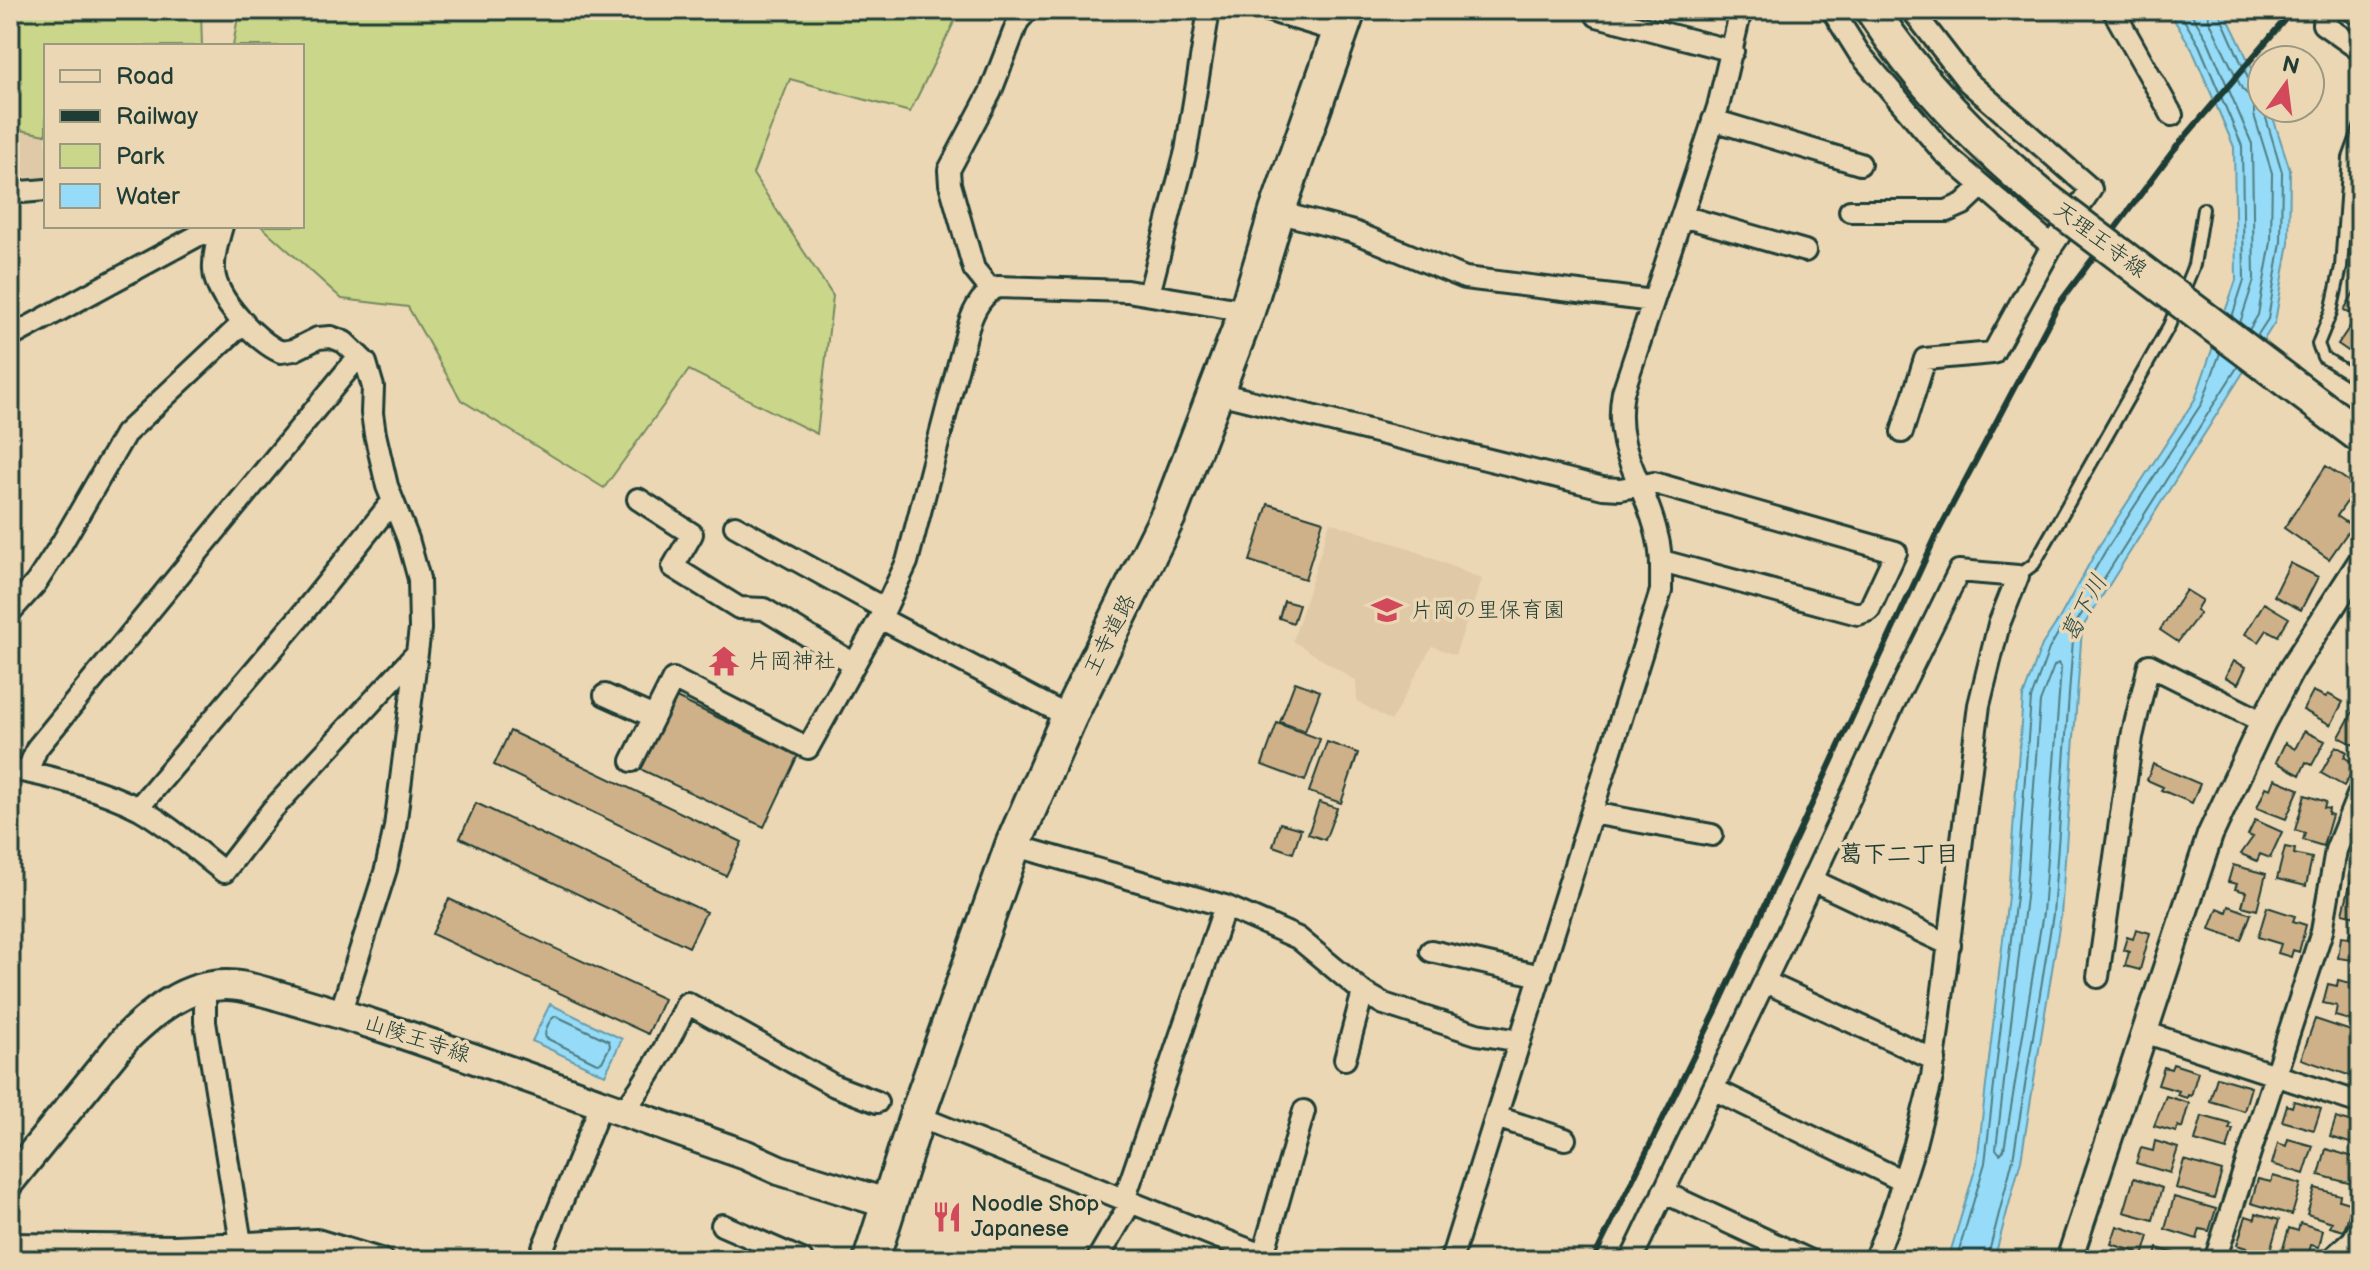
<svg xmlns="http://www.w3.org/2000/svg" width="2370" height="1270" viewBox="0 0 2370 1270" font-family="'Balsamiq Sans','Klee One',sans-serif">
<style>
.built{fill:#dfc9a6}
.green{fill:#cad68a;stroke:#748a5f;stroke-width:2}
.water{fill:#96dcf8;stroke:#669caa;stroke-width:2}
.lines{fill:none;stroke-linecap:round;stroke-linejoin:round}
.shore{stroke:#4f7d82;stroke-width:2}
.building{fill:#cfb189;stroke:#1f3d34;stroke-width:2}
.service-casing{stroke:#1f3d34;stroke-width:16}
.minor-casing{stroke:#1f3d34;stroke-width:26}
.tertiary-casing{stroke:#1f3d34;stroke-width:30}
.secondary-casing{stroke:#1f3d34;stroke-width:34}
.trunk-casing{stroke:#1f3d34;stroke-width:40}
.service{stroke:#ecd7b5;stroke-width:10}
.minor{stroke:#ecd7b5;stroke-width:20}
.tertiary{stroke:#ecd7b5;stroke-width:24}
.secondary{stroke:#ecd7b5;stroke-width:28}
.trunk{stroke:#ecd7b5;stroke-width:34}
.rail{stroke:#1f3d34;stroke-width:6}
.primary-bridge-casing{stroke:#1f3d34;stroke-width:38;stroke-linecap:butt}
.primary-bridge{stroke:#ecd7b5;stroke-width:32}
.labels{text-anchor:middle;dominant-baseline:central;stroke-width:7;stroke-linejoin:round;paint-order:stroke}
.street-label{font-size:22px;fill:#1f3d34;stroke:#ecd7b5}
.poi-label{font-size:22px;fill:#1f3d34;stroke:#ecd7b5;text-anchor:start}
.water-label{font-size:24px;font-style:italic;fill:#2b4d48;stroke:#ecd7b5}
.neighbourhood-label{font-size:24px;font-weight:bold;fill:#1f3d34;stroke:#ecd7b5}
</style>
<rect width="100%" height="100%" fill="#ecd7b5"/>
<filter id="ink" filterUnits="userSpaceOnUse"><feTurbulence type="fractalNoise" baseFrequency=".0125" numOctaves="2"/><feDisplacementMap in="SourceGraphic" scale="16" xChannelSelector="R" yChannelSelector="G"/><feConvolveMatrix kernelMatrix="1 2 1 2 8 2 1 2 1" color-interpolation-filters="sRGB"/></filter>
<g filter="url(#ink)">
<path class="built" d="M10,128L46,135V177H22L10,165Z
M1330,522L1405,547L1482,579L1455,655L1432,646L1391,721L1357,701L1356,681L1293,641Z"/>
<path class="green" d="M10,10H201L202,46H46V135L10,128Z
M239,10H960L910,112L790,79L753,174L833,296L817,434L689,370L604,488L461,400L408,307L342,299L261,226H302V46H233Z"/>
<path class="water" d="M2168,10H2224L2262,89V108H2270L2290,170L2289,243L2275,322L2082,628L2061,915L2021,1160L1994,1260H1948L1977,1163L2008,896L2023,697L2042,645L2059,619L2099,546L2195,399L2236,280L2234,147L2192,49Z
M550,1004L622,1039L605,1075L532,1041Z"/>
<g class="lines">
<path class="shore" d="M2178,10L2199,45L2242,146L2244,280L2232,317
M2189,10L2208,41L2252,144L2254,280L2240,323
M2208,10L2209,20L2242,89L2254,100V115L2272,173L2271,242L2258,315L2249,330
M2218,10L2251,85L2256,89L2262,90
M2257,336L2268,319L2281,242L2282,172L2263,108
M2058,663L2061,668L2043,913L2004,1150L2000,1154L1996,1149L2026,897L2040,702L2054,666Z
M556,1016L609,1041L610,1046L602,1062L597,1063L546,1038C543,1032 550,1018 556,1016Z
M1956,1260L1985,1163L2016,896L2031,699L2049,649L2106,550L2202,403L2220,353
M1987,1260L2013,1159L2053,914L2074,626L2238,366"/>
</g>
<path class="building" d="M2344,10H2360V25L2354,20L2351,24L2340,16Z
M2357,287L2360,289V320L2344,310Z
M2351,325L2360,331V359L2338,344Z
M2326,466L2357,487L2337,516L2352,526L2329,559L2284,528Z
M1268,504L1323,521L1305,579L1250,561Z
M2290,563L2318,577L2301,610L2274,596Z
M2186,590L2202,600L2196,610L2200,613L2178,642L2160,630Z
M1284,601L1299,605L1293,623L1279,618Z
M2264,603L2289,618L2278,636L2267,630L2259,642L2245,634Z
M2233,661L2246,667L2238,684L2225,677Z
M1295,682L1320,691L1305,731L1280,722Z
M2313,691L2326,697L2328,694L2343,702L2331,725L2303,710Z
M672,696L798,755L764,827L638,768Z
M2357,704L2360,705V741L2356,746L2339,737Z
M1277,723L1320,739L1305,781L1262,765Z
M510,731L742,842L726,876L494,765Z
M2304,731L2325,741L2312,765L2306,762L2300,775L2276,762L2285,743L2295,749Z
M1327,742L1358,753L1341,803L1309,792Z
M2336,746L2347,752L2344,757L2356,765L2344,786L2321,773Z
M2153,764L2200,784L2192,803L2161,790L2163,787L2147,780Z
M2275,779L2299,789L2286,819L2257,808L2266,787L2271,789Z
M2305,795L2326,802L2324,808L2329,809L2328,814L2332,815L2323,846L2303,840L2305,833L2295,830Z
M1319,802L1337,808L1325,840L1308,834Z
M476,803L706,912L689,947L460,838Z
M2255,820L2282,832L2270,858L2260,854L2257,861L2241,854L2253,837L2248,835Z
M1280,823L1301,829L1293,853L1273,846Z
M2285,847L2295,849L2294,854L2312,858L2306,886L2277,879Z
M2233,865L2266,874L2257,910L2242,906L2246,892L2235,889L2237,884L2228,882Z
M2351,881L2360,883V917L2343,913Z
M449,899L664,999L648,1034L432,934Z
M2229,906L2251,914L2241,940L2210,929L2218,908L2227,912Z
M2267,907L2295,916L2293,921L2306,925L2299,952L2293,950L2291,957L2278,953L2281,944L2258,937Z
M2136,929L2150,933L2140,970L2125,966L2129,952L2123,950L2127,937L2133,939Z
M2350,932L2360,933V972L2352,971L2354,960L2338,958L2341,937L2349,938Z
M2338,980L2360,985L2353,1021L2335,1016L2337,1006L2323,1003L2328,984L2337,986Z
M2315,1019L2360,1034V1060L2354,1077L2301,1059Z
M2173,1064L2198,1072L2191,1096L2188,1095L2187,1098L2177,1095L2179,1091L2158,1085L2164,1067L2171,1069Z
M2217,1077L2251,1087L2244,1111L2210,1101Z
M2166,1096L2189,1103L2182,1128L2178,1126L2176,1132L2154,1126Z
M2294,1101L2321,1109L2314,1130L2282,1121L2287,1105L2292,1107Z
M2202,1116L2231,1124L2229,1129H2233L2227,1150L2195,1141Z
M2336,1118L2360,1125V1146L2330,1137Z
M2288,1139L2313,1146L2304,1174L2272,1164L2278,1143L2286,1146Z
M2155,1141L2178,1148L2170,1173L2136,1163L2141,1148L2153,1151Z
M2326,1149L2360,1159L2352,1184L2319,1175Z
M2184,1160L2222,1171L2214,1199L2176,1188Z
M2273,1176L2301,1184L2292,1215L2251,1203L2258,1179L2271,1182Z
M2134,1178L2162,1188L2153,1220L2124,1212Z
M2315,1188L2340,1195L2339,1200L2352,1204L2344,1231L2330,1227L2332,1222L2307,1214Z
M2174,1197L2216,1209L2209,1231L2200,1229L2197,1239L2165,1229Z
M2256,1213L2279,1220L2269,1255L2237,1245L2246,1216L2255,1219Z
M2300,1223L2323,1230L2319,1247L2311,1245L2307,1260L2281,1255L2289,1228L2298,1231Z
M2117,1226L2149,1236L2142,1260L2135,1258L2137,1252L2111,1244Z
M2157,1248L2191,1258L2190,1260H2154Z"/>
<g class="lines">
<g class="service-casing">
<path id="service" d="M2360,128L2349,158L2341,267L2331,312L2318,344L2323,357L2360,380
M2018,576L2034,564L2169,326L2194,265L2203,209"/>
</g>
<g class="minor-casing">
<path id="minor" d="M1267,10L1340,32
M1832,10L1859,53L1944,153L2052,246
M2113,10L2172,115
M2331,10L2323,24L2360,50
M1597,16L1733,51
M1713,120L1860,164
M10,193L46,190
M1850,211H1947L1963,204L1981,187
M1277,212L1354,232L1465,278L1653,301
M1682,216L1805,251
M222,226C218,240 213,255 214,270C215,298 257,342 281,352L294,350L318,338L331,337L344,342L366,363L373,387L372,413L375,434L387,486L408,539L419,579L420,629L395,827L386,869L340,1014
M991,290L974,269L950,184L949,170L991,91L1018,21L1028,10
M1149,294L1186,151L1209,10
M10,337L197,236L210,232L220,233
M1214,392L1603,488L1620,489L1654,483L1896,552L1869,610L1858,614L1662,561
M1902,432L1925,359L1993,353L2052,246L2091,189L1967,81L1912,10
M638,499L692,534L673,567L739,608L764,609L854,664
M735,526L885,609
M10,612L36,583L62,543L125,434L244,322
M880,618L1069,717
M605,695L654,717
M632,761L673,679L808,748L885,609L907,562L968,328C973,311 981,294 998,287L1127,291L1247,311
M10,769C50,776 104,790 140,809C170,826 197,851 224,872L272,810L416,654
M27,772L37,748L359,356
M138,808L299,618L392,502
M1592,813L1712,835
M1013,845L1225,906L1298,938L1363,992L1384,1004L1477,1034L1520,1041
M1812,880L1950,945
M1431,951L1541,976
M2098,977L2132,737L2149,665L2263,722
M1765,982L1935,1060
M205,987V1022L241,1243
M2144,1032L2360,1103
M1345,1059L1363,992
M1713,1089L1903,1181
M623,1112C649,1078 669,1043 687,1003L835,1086L877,1102
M917,1116L1274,1260
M1496,1117L1565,1139
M1663,1192L1809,1260
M1124,1200L1225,906
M722,1225L802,1260
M10,1244L175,1246L317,1240L383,1260
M1263,1255L1304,1111
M538,1260L601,1105
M1097,1260L1131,1202
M1451,1260L1661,591C1661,571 1662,553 1657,535C1645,480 1612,453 1623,392L1718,107L1741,10
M1631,1260L1781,947L1893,705L1959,571L2018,576L1999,624L1979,705L1932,1077L1915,1144L1891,1219L1874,1260
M2215,1260L2322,931L2336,850L2360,790
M2330,1260L2353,1240L2360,1227"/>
</g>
<g class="tertiary-casing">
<path id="tertiary" d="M2069,1260L2210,835L2263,722L2291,670L2360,563"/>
</g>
<g class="secondary-casing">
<path id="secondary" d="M10,1181L126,1038C154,1011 185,985 226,985C244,985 262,991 279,996C310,1005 341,1014 372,1024C498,1065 621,1112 746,1155L779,1170L889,1204"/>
</g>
<g class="trunk-casing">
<path id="trunk" d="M871,1260L917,1116L1013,845L1069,717L1169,514L1247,311L1277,212L1348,10"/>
</g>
<use href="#service" class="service"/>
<use href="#minor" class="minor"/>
<use href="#tertiary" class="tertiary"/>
<use href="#secondary" class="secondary"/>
<use href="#trunk" class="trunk"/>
<path class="rail" d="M1593,1260L1715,1013L1938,532L2058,305L2173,151L2293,10"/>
<g class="primary-bridge-casing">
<path id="primary-bridge" d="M1872,10C1918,82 1977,141 2042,196L2360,436"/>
</g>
<use href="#primary-bridge" class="primary-bridge"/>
</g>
</g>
<defs>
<g id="school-bare" transform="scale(2.4)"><path d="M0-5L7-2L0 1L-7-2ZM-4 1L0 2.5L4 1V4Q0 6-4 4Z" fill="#d1495b" stroke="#ecd7b5" stroke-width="2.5" paint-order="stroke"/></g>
<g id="temple-bare" transform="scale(2.4)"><path d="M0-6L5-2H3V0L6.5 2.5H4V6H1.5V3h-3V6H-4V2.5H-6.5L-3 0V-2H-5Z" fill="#d1495b" stroke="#ecd7b5" stroke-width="2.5" paint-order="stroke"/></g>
<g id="restaurant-bare" transform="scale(2.4)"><path d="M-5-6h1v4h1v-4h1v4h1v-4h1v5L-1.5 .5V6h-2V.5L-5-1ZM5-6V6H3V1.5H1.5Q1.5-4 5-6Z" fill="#d1495b" stroke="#ecd7b5" stroke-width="2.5" paint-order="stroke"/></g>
</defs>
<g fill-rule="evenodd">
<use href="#school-bare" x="1387" y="610"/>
<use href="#temple-bare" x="724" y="661"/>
<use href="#restaurant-bare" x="947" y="1217"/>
</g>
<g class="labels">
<g class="street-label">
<text transform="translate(2100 240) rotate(37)">天理王寺線</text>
<text transform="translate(1110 635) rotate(-63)">王寺道路</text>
<text transform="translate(417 1039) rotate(18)">山陵王寺線</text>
</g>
<g class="poi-label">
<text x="1411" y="610">片岡の里保育園</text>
<text x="748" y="661">片岡神社</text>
<text x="971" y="1204">Noodle Shop<tspan x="971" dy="25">Japanese</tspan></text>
</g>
<g class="water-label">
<text transform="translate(2084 608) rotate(-62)">葛下川</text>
</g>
<g class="neighbourhood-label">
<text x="1899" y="854">葛下二丁目</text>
</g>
</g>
<rect width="2370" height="1270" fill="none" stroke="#ecd7b5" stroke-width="40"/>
<rect x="20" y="20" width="2330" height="1230" fill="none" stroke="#1f3d34" stroke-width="3" filter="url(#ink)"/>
<rect x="44" y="44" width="260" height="184" fill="#ecd7b5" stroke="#9a9981" stroke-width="2"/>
<rect x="60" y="70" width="40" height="12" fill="#ecd7b5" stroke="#9a9981" stroke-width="2"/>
<text x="116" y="84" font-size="24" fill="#1f3d34">Road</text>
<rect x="60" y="110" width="40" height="12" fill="#1f3d34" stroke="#9a9981" stroke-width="2"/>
<text x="116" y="124" font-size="24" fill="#1f3d34">Railway</text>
<rect x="60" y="144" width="40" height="24" fill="#cad68a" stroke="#9a9981" stroke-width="2"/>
<text x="116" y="164" font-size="24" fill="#1f3d34">Park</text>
<rect x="60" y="184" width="40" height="24" fill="#96dcf8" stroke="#9a9981" stroke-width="2"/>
<text x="116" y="204" font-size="24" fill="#1f3d34">Water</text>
<g transform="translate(2286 84) rotate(14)"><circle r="38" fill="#ecd7b5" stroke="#9a9981" stroke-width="2"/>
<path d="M0-6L14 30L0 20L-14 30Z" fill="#d1495b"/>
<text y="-12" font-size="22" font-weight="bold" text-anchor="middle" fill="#1f3d34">N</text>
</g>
</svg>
